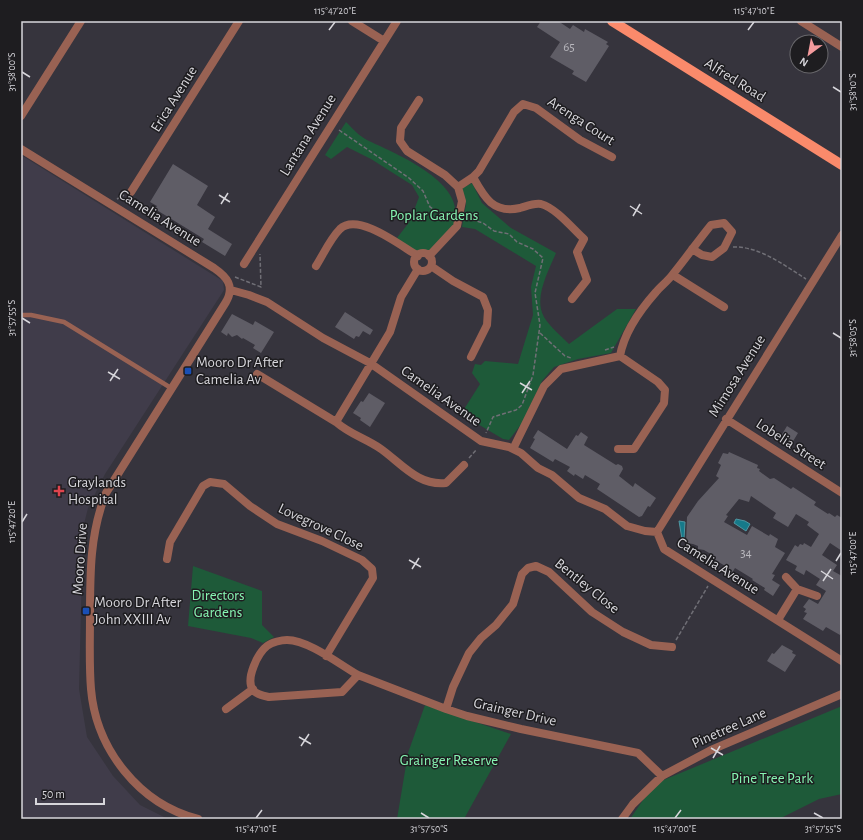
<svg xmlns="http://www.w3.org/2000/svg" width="863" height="840" viewBox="0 0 863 840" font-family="'Alegreya Sans',sans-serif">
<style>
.built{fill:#403c4a}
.green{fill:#1e5a39}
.water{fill:#167a8a;stroke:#5096a2}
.building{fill:#5f5d66}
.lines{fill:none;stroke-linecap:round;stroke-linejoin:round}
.path{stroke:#706f76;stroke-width:1.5;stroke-dasharray:4 2;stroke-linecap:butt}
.lane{stroke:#996253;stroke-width:4.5}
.street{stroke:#996253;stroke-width:8}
.primary{stroke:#fa8a6b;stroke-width:10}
.ticks{fill:none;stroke:#d7d6db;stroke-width:1.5}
.transit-dot{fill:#1a4fb4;stroke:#1e1d20;stroke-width:1.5}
.health-dot{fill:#e0444e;stroke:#1e1d20;stroke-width:1.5}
.labels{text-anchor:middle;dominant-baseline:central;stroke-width:3;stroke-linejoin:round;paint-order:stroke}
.number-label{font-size:13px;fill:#b9b8be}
.street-label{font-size:15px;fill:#d7d6db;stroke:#1e1d20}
.park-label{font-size:15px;fill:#86f5b2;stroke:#1e1d20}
.poi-label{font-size:15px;fill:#d7d6db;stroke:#1e1d20;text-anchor:start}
.neatline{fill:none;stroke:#d7d6db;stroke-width:1.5}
.ticks-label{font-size:10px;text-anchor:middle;fill:#d7d6db}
</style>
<rect width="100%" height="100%" fill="#36343d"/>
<path class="built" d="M21,155L223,281L224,290L105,474L88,508L83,528L79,689L87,737L113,776L140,805L168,819H21Z"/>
<path class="green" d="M346,122C352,128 359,136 367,140C396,154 468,182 454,224C451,234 438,245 432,253L417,252L397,238L410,221L419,197L412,185L371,159L347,147L331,159L325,155Z
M472,183L482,203L511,228L556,253C549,270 533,298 544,317C550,327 561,336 569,344L617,309H636L611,353L578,359L554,367L542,381L522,423L509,440L503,439L461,414L480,384L472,373L475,364L481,365L485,361L518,364L533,315L531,287L536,266L475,229L462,227L466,204L461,189Z
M193,566L262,591V625L274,637L263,643L251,638L188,626Z
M425,705L511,734L464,819H397L408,753Z
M842,706V794L819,799L779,819H630L654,784Z"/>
<path class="water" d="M736,519L745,521L750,524L746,531L734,523Z
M679,521L685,522L684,539H682Z"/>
<path class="building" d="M541,21H558L570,29L573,25L584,32L585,29L608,42L606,44L609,46L586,82L572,74L574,71L550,57L560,42L537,27Z
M173,164L208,186L197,205L215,217L208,229L232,244L225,256L202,242L204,239L155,209L157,206L150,202Z
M345,312L373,330L370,335L363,331L359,337L356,336L354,339L335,327Z
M232,314L253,325L255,321L274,332L261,353L253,348L255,345L243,338L242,339L237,335L232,337L228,333L227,336L221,332Z
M369,393L385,403L370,427L360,420L361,418L353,413L361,401L363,402Z
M787,426L798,433L792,443L781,436Z
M538,430L567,449L576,435L578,436L581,432L588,437L584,445L616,465L618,464L622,466L623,469L619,476L633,487L635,483L656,498L650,507L648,506L642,516L639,517L597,489L600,484L585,475L583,479L575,474L574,476L567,471L570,467L555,459L553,462L530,448L535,439L533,438Z
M729,452L758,465L757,468L760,469L759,471L770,479L774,478L791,489L793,487L816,502L814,505L828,514L829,513L835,517L837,515L842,518V551L830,543L822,555L837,565L833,571L842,576V631L840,635L826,627L823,631L803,619L807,613L804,612L806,609L803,607L809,599L818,604L826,591L816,585L820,579L806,570L804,575L795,570L797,566L786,560L795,545L798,547L800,544L803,545L804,543L811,547L819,534L807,525L809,522L796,514L788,527L773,518L776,513L751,496L749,502L739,499L726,515L728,516L724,522L747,535L752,526L769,536L770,534L778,539L775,547L785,553L772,574L775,575L772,580L780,585L773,596L764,590L765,588L752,580L753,579L735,568L732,573L725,569L727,567L715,560L716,557L704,550L698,549V546L693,544L686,543L687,517L698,501L719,478L716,476L721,465L718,463L723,453L728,454Z
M782,645L793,651L792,653L796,655L785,672L767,661L772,653L774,654Z"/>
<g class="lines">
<path class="path" d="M339,130L409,178L423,191L430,207L443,215L450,216
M117,199L124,195
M466,218L483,223L494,231L509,234L517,242L533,249L543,258L535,293L540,325L533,375L522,405L516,410L493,417L486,433
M733,247C759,246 784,265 806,279
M235,277L261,287L260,254
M540,333L565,356L571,358
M605,350L614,347
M469,458L477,449
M676,640L708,586"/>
<path class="lane" d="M21,315H31L64,322L171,388"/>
<path class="street" d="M352,21L384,41
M801,21L842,47
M419,100L401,128L400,141L407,151L445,175L458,187L462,201L457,226L429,256
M21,116L81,21
M21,149L214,268C227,277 235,286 226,302L106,493C90,533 90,573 90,616C90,640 89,665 91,689C96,749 139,804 198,819
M473,177C484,197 493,214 520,208C527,206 533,203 541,204C556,208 573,229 584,239L577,252L587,280L572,299
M458,187L473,177L479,171L514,112L523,104L536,108L580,140L612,157
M131,192L239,21
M414 262a9 9 0 1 1 18 0a9 9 0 1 1-18 0Z
M244,264L397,21
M316,266C323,255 330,239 340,229C358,212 401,246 418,256
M431,266L453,281L483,297L488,310L487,325L471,357
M673,275L724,307
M231,290L249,295L267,302L323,338L370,363L481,441L509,447L521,453L538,468L552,475L579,498L605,509L627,526L645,531L657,532L664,549L842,661
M257,374L336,422C351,435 365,438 381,449C402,464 418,486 446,483L464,465
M726,419L842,493
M336,422L390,332L401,297L418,269
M513,449L544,386L561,369L620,356C624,333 640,310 656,292C661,286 668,281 673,274C686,258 698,241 711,225L724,223L732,232L724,248L712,257L702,255L692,249
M618,449H634L664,403L665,390L658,382L620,356
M657,532L842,235
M167,559L170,542L203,486L210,482L224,484L250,506L277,524L322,541L362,560L372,569L373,578L326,656
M786,577L797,589
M778,620L797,589L817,596
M358,675C339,664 308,640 287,640C282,640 272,642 267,646C258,653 245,679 253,690C257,695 264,696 269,697L342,692L358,675L446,709L467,716L521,729L638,753L662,776
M226,709L253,689
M446,709L453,687L469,653L481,638L496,625L513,604L522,574L528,568L536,566L549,572L592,612L623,632L651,645L672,647
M622,819L633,804L662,776L711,750L842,694"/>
<path class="primary" d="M612,21L842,165"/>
</g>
<path class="ticks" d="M329,30L335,22M748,30L754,22M22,72L30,77M833,87L841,92M219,195L230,202M221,204L228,193M630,206L642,214M633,216L640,204M22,318L30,323M833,333L841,338M108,372L120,379M110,381L118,369M520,383L532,390M522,393L530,381M22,522L27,514M409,560L421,567M836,561L841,553M412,569L419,558M821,571L833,579M823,581L831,569M299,737L311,744M301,746L309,734M711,748L723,755M713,758L720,746M421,813L429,818M814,813L823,818M256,818L262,810M675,818L681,810"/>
<g class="transit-dot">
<rect x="184" y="367" width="8" height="8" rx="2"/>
<rect x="82" y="607" width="8" height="8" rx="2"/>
</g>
<path class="health-dot" d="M57 485h4v4h4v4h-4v4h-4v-4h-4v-4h4z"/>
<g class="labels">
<g class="number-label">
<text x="569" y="47">65</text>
<text x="746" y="553">34</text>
</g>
<g class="street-label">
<text transform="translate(735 80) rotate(32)">Alfred Road</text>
<text transform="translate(174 99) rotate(-58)">Erica Avenue</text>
<text transform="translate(581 121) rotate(33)">Arenga Court</text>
<text transform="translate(308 135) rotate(-58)">Lantana Avenue</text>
<text transform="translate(160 218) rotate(32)">Camelia Avenue</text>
<text transform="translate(737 376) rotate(-58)">Mimosa Avenue</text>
<text transform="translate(441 396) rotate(35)">Camelia Avenue</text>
<text transform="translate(791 444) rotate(33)">Lobelia Street</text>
<text transform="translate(321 527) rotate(25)">Lovegrove Close</text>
<text transform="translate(80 559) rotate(-86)">Mooro Drive</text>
<text transform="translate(718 566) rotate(32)">Camelia Avenue</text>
<text transform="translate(587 586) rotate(39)">Bentley Close</text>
<text transform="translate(515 712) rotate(13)">Grainger Drive</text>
<text transform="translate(729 728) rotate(-24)">Pinetree Lane</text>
</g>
<g class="park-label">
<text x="434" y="215">Poplar Gardens</text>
<text x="218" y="595">Directors<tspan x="218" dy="17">Gardens</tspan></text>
<text x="449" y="760">Grainger Reserve</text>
<text x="772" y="778">Pine Tree Park</text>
</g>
<g class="poi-label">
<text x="196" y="362">Mooro Dr After<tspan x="196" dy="17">Camelia Av</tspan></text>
<text x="68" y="482">Graylands<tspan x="68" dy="17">Hospital</tspan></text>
<text x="94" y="602">Mooro Dr After<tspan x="94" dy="17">John XXIII Av</tspan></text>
</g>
</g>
<rect width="863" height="840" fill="none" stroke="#1e1d20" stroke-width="44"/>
<g transform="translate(809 54) rotate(212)"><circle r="19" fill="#1e1d20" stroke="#68676b"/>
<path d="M0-3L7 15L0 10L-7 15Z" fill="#f59b9d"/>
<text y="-6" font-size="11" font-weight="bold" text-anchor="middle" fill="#d7d6db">N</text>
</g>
<path d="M36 798v6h68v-6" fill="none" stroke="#d7d6db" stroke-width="2"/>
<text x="42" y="798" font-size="12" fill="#d7d6db" stroke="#1e1d20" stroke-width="3" paint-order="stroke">50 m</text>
<rect x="22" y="22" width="819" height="796" class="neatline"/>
<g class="ticks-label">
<text x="335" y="14">115°47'20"E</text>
<text x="754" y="14">115°47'10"E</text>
<text transform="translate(11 72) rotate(-90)" y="4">31°58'00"S</text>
<text transform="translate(852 92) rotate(-90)" y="4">31°58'10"S</text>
<text transform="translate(11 318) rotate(-90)" y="4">31°57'55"S</text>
<text transform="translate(852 338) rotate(-90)" y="4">31°58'05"S</text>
<text transform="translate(11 522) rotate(-90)" y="4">115°47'20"E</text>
<text transform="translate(852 553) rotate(-90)" y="4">115°47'00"E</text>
<text x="256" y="832">115°47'10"E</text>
<text x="429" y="832">31°57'50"S</text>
<text x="675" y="832">115°47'00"E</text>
<text x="823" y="832">31°57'55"S</text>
</g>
</svg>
